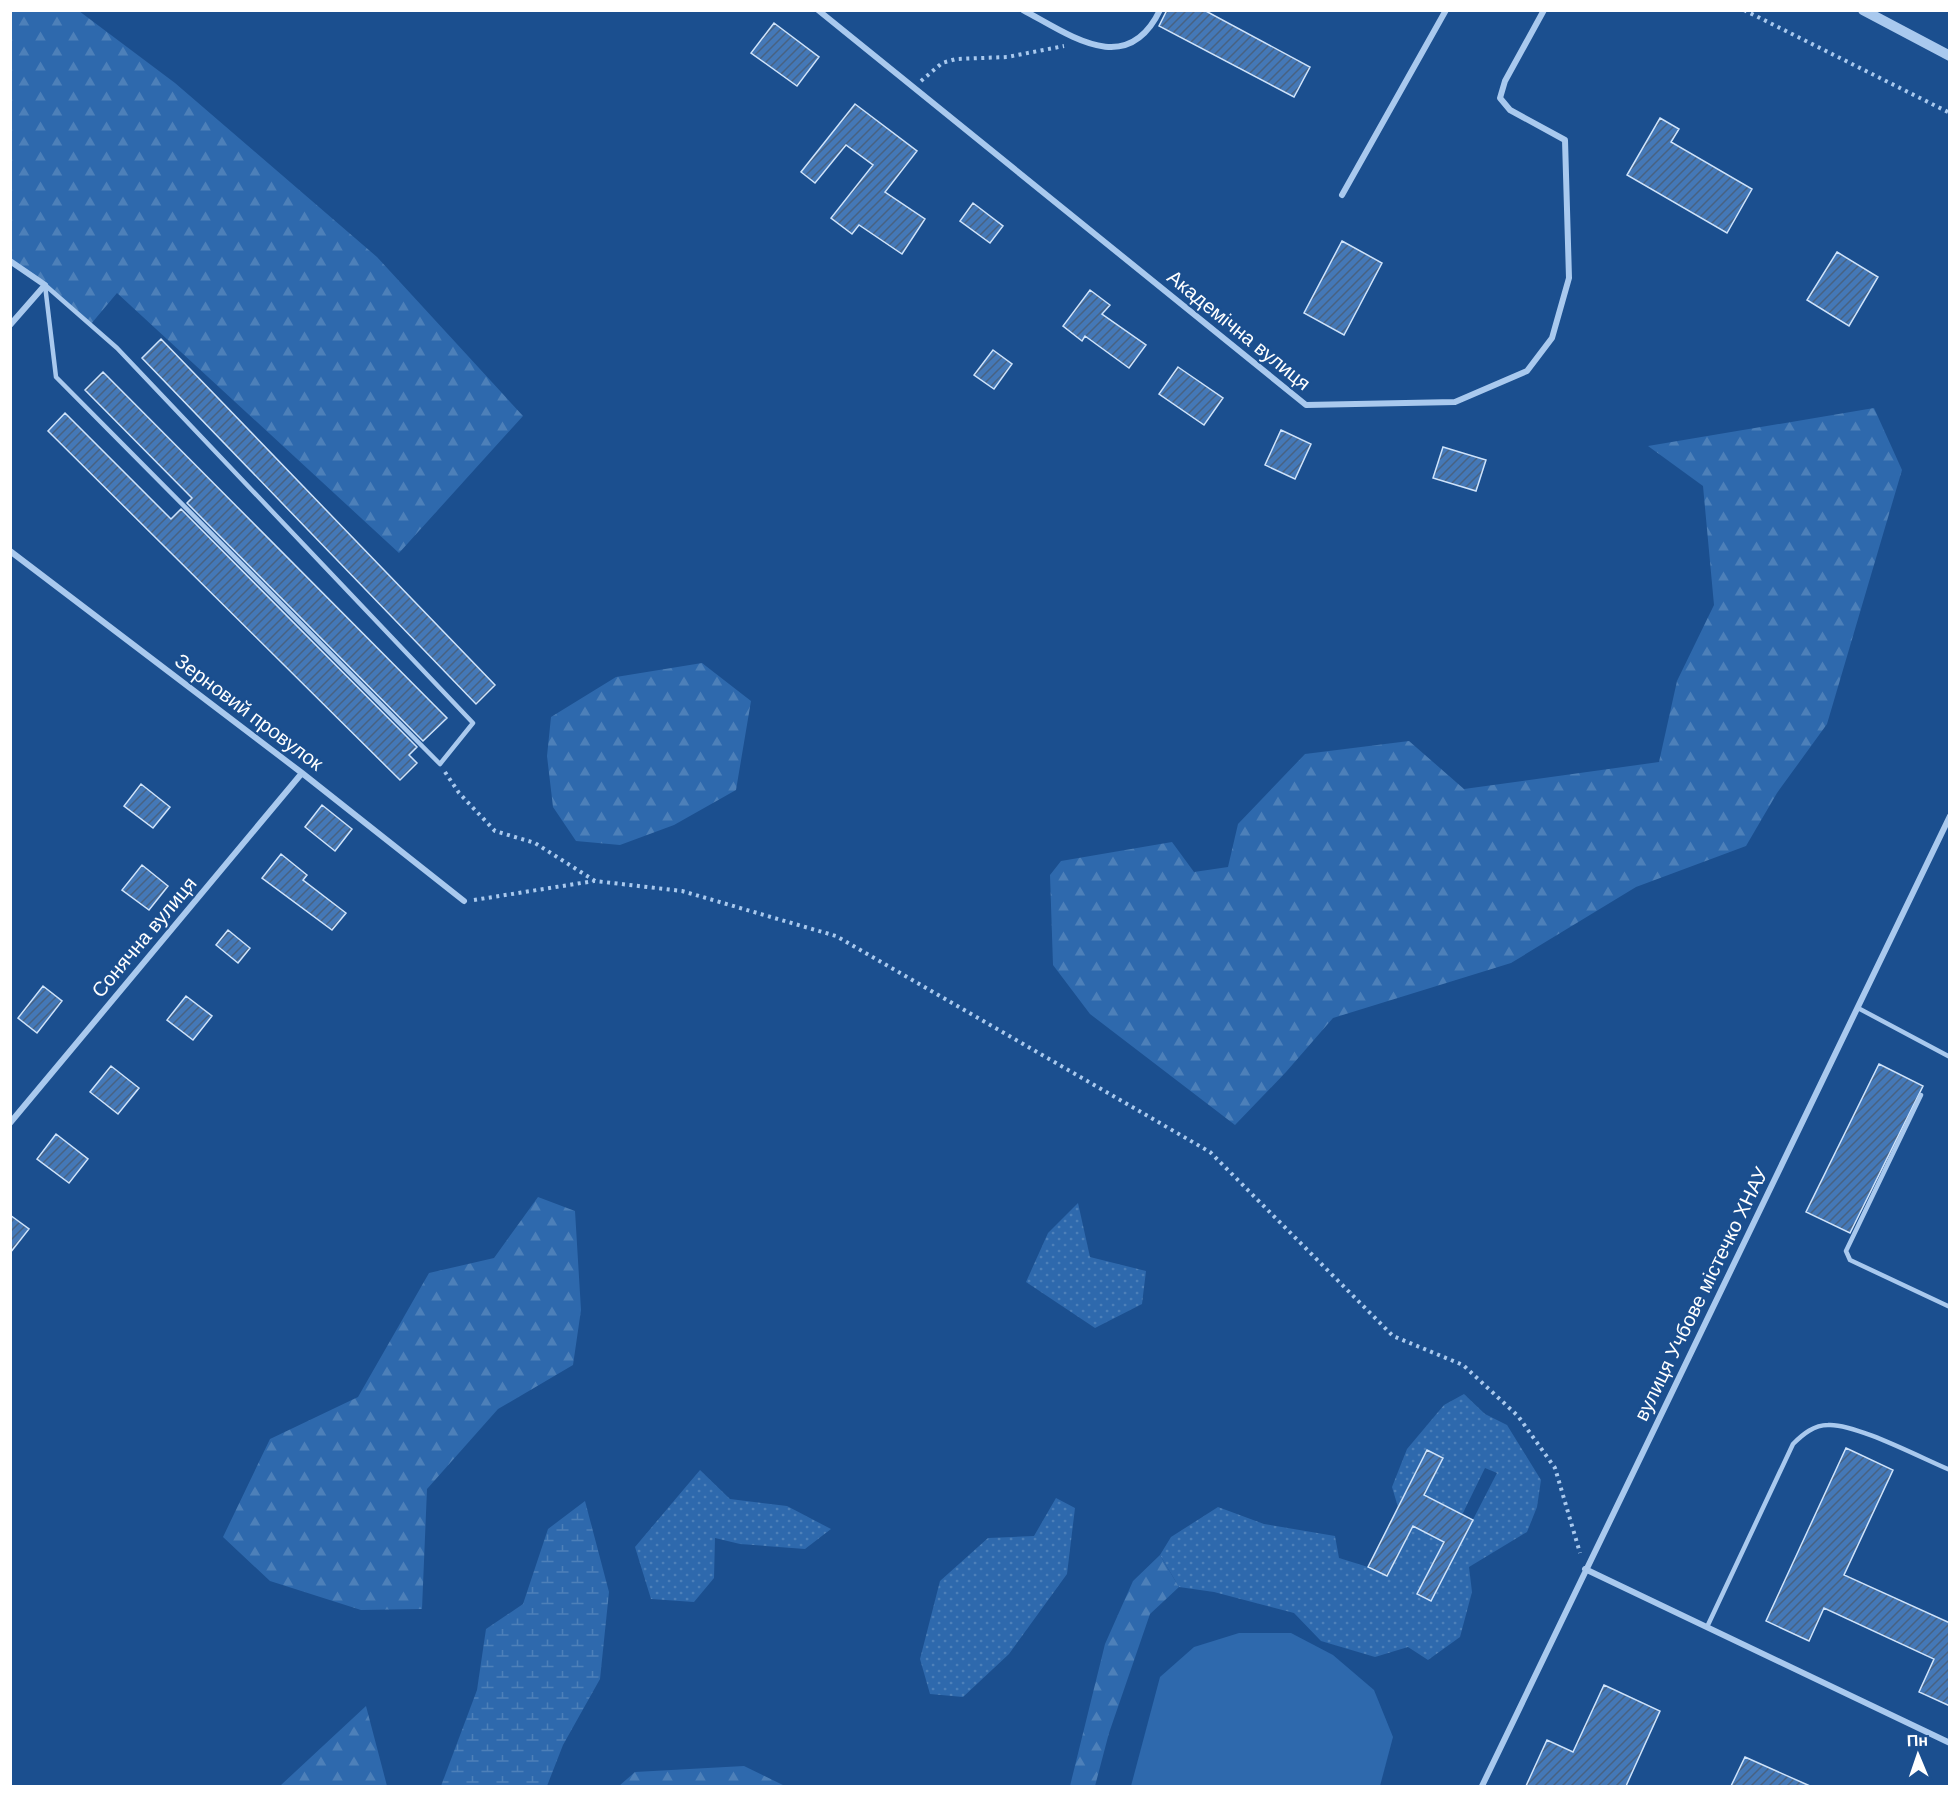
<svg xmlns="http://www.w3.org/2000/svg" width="1960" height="1797" viewBox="0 0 1960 1797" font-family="'DM Sans',sans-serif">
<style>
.grass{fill:url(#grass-dots)}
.forest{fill:url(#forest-firs)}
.wetland{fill:url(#wetland-marsh)}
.park{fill:#2e69ad}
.building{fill:url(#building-hatch);stroke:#cfe3fa;stroke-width:1.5}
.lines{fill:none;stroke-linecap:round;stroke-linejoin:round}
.path{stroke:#a9c9ee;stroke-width:4;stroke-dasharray:3 4.5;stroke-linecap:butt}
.service{stroke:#a9c9ee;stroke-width:4.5}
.minor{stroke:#a9c9ee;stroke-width:6}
.tertiary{stroke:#a9c9ee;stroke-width:10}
.labels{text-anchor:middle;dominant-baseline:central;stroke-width:4.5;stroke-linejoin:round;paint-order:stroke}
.street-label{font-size:20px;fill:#fff;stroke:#1b4f8f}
</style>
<defs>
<pattern id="grass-dots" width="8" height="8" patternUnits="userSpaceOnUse" patternTransform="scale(1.5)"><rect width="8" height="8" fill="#2e69ad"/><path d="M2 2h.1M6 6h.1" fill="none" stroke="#4d80b9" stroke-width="1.8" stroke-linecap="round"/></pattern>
<pattern id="forest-firs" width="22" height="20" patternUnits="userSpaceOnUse" patternTransform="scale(1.5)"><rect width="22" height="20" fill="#2e69ad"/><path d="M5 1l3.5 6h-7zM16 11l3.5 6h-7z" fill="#4d80b9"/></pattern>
<pattern id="wetland-marsh" width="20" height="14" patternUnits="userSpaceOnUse" patternTransform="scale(1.5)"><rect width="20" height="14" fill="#2e69ad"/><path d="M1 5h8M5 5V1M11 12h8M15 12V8" fill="none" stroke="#4d80b9"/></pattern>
<pattern id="building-hatch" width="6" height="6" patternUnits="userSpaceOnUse" patternTransform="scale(1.5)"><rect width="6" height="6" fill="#4478b7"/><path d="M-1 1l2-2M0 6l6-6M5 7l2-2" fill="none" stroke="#486282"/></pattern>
</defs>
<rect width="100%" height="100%" fill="#1b4f8f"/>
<path class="grass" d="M1078,1203L1090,1257L1146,1271L1142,1304L1095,1328L1026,1282L1048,1233Z
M1464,1394L1485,1414L1507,1425L1541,1480L1537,1507L1527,1532L1469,1567L1472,1592L1460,1637L1428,1660L1408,1647L1375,1657L1321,1641L1294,1613L1214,1592L1179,1587L1160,1555L1171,1537L1218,1507L1264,1524L1335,1536L1339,1558L1368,1567L1387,1576L1413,1526L1444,1542L1417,1594L1431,1601L1497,1473L1485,1468L1462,1515L1424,1495L1443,1458L1428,1451L1398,1507L1392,1487L1407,1449L1444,1405Z
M700,1470L730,1499L787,1506L831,1529L805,1549L740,1544L715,1538L714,1578L694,1602L651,1599L635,1547Z
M1056,1498L1075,1508L1067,1574L1009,1654L963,1697L930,1694L920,1659L940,1581L988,1538L1034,1536Z"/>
<path class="forest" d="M11,11H79L175,83L377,257L523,416L399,553L117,293L91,324L11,261Z
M1874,408L1902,470L1827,724L1777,793L1746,846L1636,887L1511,963L1333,1018L1286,1072L1235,1125L1090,1014L1053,965L1050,875L1061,861L1172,842L1194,872L1228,867L1238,824L1305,754L1409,741L1464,789L1659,762L1677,681L1714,605L1703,486L1648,446Z
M702,663L751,701L736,790L674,825L620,845L576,841L553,807L547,756L551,717L616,677Z
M538,1197L575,1211L581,1310L573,1365L498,1409L427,1489L422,1609L361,1610L270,1581L223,1537L270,1439L358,1397L429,1273L494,1258Z
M1160,1555L1179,1587L1150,1614L1109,1733L1095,1786H1070L1105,1644L1133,1581Z
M366,1706L387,1786H279L281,1785Z
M744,1766L785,1786H619L635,1772Z"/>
<path class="wetland" d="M585,1501L609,1592L600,1679L563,1745L547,1786H441L477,1690L486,1629L523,1604L548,1529Z"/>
<path class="park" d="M1239,1633H1291L1333,1655L1374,1690L1393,1737L1380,1786H1131L1160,1677L1194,1647Z"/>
<path class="building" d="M1167,10H1204L1310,67L1294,97L1159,26Z
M774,23L819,57L797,86L751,53Z
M855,104L917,151L885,192L925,219L902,254L859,225L852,234L831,218L873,165L846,145L815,183L801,172Z
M1660,118L1679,129L1671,142L1752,189L1727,233L1627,175Z
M973,203L1003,226L990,243L960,221Z
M1342,241L1382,263L1344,335L1304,313Z
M1837,252L1878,277L1849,326L1807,300Z
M1090,290L1110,305L1102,314L1146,345L1129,368L1085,336L1082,341L1063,326Z
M161,339L495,685L476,704L142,358Z
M993,350L1012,364L994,389L974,375Z
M1178,367L1223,398L1204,425L1159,394Z
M103,372L447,718L423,741L187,503L192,498L85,390Z
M65,413L171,519L181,509L417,747L409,755L417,763L400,780L48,431Z
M1281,430L1311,444L1295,479L1265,465Z
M1443,447L1486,460L1476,491L1433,478Z
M141,784L170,807L153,828L124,806Z
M322,805L352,829L335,851L305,827Z
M281,854L307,875L303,880L346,913L332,930L262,878Z
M142,865L168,886L149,910L122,890Z
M228,930L250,948L238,963L216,945Z
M43,986L62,1001L37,1033L18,1018Z
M186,996L212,1016L193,1040L167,1020Z
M1879,1064L1923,1086L1850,1233L1806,1212Z
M111,1066L139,1088L118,1114L90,1092Z
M56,1134L88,1159L69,1183L37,1159Z
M10,1215L29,1229L10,1253Z
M1846,1448L1893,1470L1844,1575L1950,1623V1706L1919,1692L1934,1659L1824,1608L1809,1641L1766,1621Z
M1427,1450L1443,1458L1424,1495L1473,1520L1431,1601L1417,1594L1444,1542L1413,1526L1387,1576L1368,1567Z
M1604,1685L1660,1711L1626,1786H1526L1547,1740L1573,1752Z
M1745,1757L1810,1786H1731Z"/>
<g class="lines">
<path class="path" d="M1744,10L1950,113
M921,81L942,63L956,59L1007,57L1064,46
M445,772L459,793L495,831L535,843L595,881L682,891L836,936L1210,1152L1393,1336L1463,1365L1518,1416L1555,1468L1580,1553
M474,900L594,881"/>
<path class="service" d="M45,285L117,348L473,723L440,764L56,377Z
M1858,1008L1950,1057
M1921,1095L1846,1251L1850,1260L1950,1307
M1707,1627L1793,1444C1803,1434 1814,1425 1828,1425C1855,1423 1923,1459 1950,1470"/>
<path class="minor" d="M818,10L1306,405L1455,402L1527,371L1552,338L1569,278L1565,140L1510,110L1500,98L1505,81L1544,10
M1023,10C1070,35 1127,79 1160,10
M1342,195L1446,10
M10,261L45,285L10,325
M10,551L302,773L464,901
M10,1123L302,773
M1585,1569L1950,1743
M1482,1786L1950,816"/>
<path class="tertiary" d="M1863,10L1950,56"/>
</g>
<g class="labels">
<g class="street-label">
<text transform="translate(1239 330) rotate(39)">Академічна вулиця</text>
<text transform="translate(249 712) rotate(37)">Зерновий провулок</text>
<text transform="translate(144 937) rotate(-50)">Сонячна вулиця</text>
<text transform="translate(1701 1294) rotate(-64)">вулиця Учбове містечко ХНАУ</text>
</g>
</g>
<rect width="1960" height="1797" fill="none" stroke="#ffffff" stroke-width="24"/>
<g transform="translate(1918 1755) rotate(358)" stroke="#1b4f8f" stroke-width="4.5" paint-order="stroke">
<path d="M0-4.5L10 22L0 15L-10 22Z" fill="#ffffff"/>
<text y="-9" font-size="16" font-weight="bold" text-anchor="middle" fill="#ffffff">Пн</text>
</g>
</svg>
